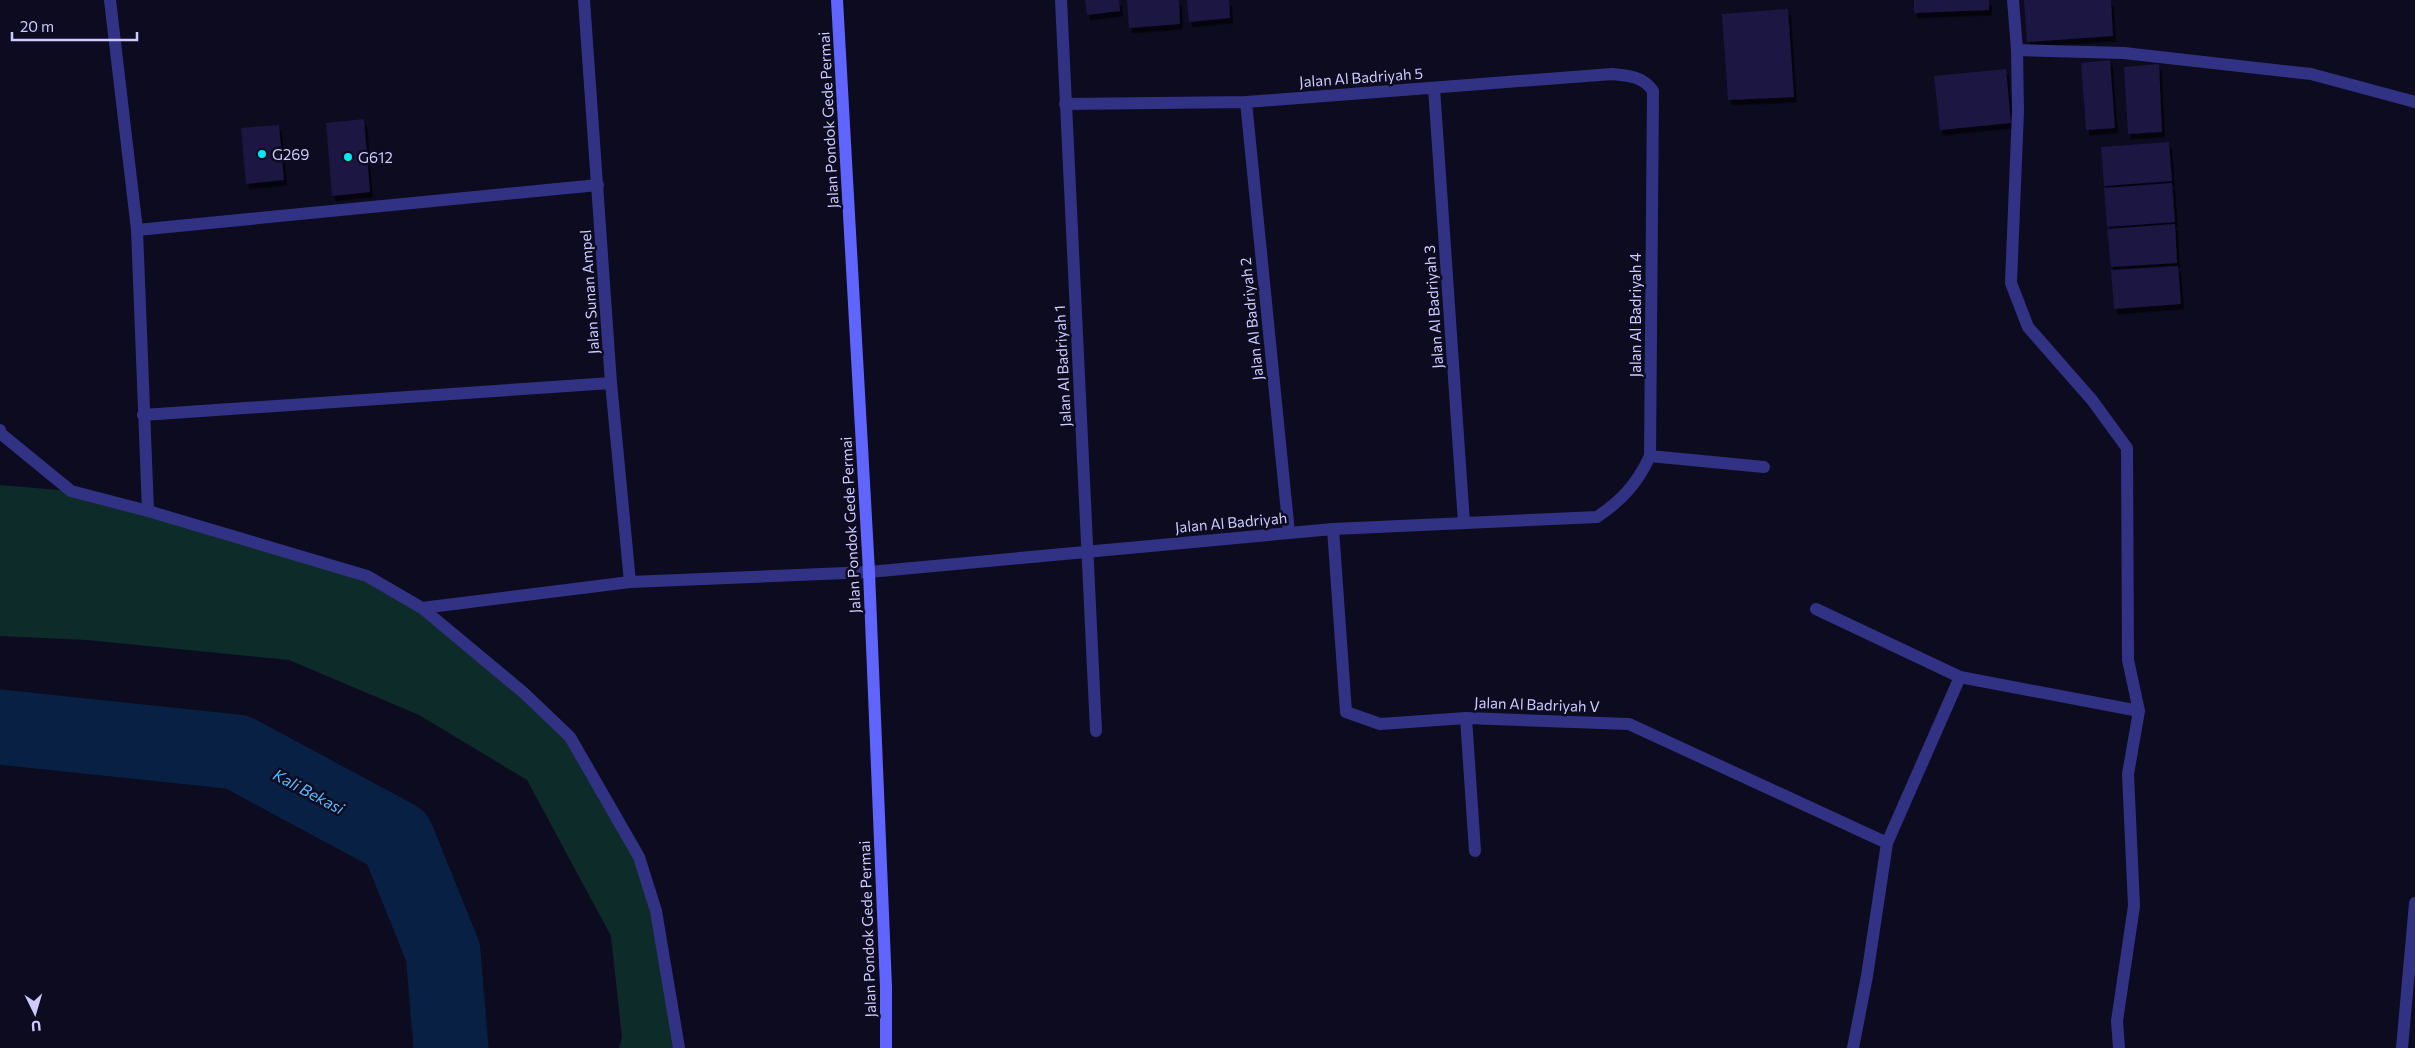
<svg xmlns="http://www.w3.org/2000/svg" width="2415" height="1048" viewBox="0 0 2415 1048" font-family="Commissioner,sans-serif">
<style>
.green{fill:#0d2b28}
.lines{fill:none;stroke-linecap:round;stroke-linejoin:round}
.river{stroke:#072043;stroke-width:75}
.building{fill:#1c1543;filter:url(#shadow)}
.street{stroke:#313284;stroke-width:12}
.secondary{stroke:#6165ff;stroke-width:12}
.poi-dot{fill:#00e9f5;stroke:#0d0b20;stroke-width:2}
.labels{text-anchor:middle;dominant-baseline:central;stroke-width:5;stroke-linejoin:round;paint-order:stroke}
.street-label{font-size:15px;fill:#cdcaff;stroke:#0d0b20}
.poi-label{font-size:15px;fill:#cdcaff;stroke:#0d0b20;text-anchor:start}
.water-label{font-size:16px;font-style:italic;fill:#58baff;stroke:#0d0b20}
</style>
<defs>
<filter id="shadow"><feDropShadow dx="3" dy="5.5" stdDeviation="0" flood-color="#0009"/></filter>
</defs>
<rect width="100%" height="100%" fill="#0d0b20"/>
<path class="green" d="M0,485L71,491L367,576L422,608L570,737L639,857L679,1048H619L622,1037L611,936L527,780L419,715L289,660L87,640L0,636Z"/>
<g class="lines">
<path class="river" d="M0,727L237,752L397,838L443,952L451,1048"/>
</g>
<path class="building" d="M1085,0H1119L1120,11L1087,15Z
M1127,0H1179L1180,24L1129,28Z
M1187,0H1229L1230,18L1189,22Z
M1914,0H1989V10L1914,13Z
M2024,0H2111L2113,36L2027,42Z
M1788,9L1794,97L1728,100L1722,14Z
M2110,60L2115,128L2086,130L2081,63Z
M2159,64L2162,132L2128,134L2124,67Z
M2006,69L2011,123L1940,130L1934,76Z
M364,119L370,192L332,196L326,123Z
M279,125L284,180L246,184L241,128Z
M2169,142L2172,181L2104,186L2101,147Z
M2172,183L2175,222L2107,227L2104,188Z
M2175,224L2177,263L2111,267L2107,229Z
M2178,266L2181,304L2114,309L2111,270Z"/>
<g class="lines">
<path class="street" d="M110,0L137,230L148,511
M584,0L611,383L630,582
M1061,0L1096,731
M2013,0L2017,50L2018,111L2011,283L2028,327L2092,400L2127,448L2128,660L2139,711L2128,774L2134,906L2117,1021L2119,1048
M2017,50L2124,53L2311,74L2415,102
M1434,88L1464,523
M1246,102L1289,533
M137,230L598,185
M143,415L611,383
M0,430V433L71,491L148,511L367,576L422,608L524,693L570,737L639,857L656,911L679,1048
M1650,456L1764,467
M1333,529L1346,712L1380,724L1466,718L1629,724L1887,843
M422,608L630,582L869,572L1333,529L1597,517C1622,500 1637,484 1650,456L1653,91C1643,76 1629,76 1612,74L1246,102L1065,104
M1816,609L1960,677
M1466,718L1475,851
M1853,1048L1867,976L1887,843L1960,677L2139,711
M2402,1048L2415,903"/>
<path class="secondary" d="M837,0L869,572L886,987V1048"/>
</g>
<g class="poi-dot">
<circle cx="262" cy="154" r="5"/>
<circle cx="348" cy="157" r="5"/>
</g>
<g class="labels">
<g class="street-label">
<text transform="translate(1361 77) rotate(-4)">Jalan Al Badriyah 5</text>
<text transform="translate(828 120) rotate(-93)">Jalan Pondok Gede Permai</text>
<text transform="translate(589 292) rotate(-94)">Jalan Sunan Ampel</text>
<text transform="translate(1433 307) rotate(-94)">Jalan Al Badriyah 3</text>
<text transform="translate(1635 315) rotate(-90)">Jalan Al Badriyah 4</text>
<text transform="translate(1251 319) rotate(-96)">Jalan Al Badriyah 2</text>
<text transform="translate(1062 366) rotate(-93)">Jalan Al Badriyah 1</text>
<text transform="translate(1231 522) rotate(-5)">Jalan Al Badriyah</text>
<text transform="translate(850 525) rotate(-93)">Jalan Pondok Gede Permai</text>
<text transform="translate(1537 704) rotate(2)">Jalan Al Badriyah V</text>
<text transform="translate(867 929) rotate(-92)">Jalan Pondok Gede Permai</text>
</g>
<g class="poi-label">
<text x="272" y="154">G269</text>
<text x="358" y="157">G612</text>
</g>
<g class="water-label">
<text transform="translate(309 791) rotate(28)">Kali Bekasi</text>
</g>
</g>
<g transform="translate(35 1013) rotate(175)" stroke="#0d0b20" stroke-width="4" paint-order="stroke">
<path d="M0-4L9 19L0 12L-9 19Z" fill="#cdcaff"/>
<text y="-8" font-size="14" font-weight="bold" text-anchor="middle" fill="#cdcaff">U</text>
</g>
<path d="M12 32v8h125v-8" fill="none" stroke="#cdcaff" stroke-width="2.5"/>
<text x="20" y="32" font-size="15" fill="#cdcaff" stroke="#0d0b20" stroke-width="4" paint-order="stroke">20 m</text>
</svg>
